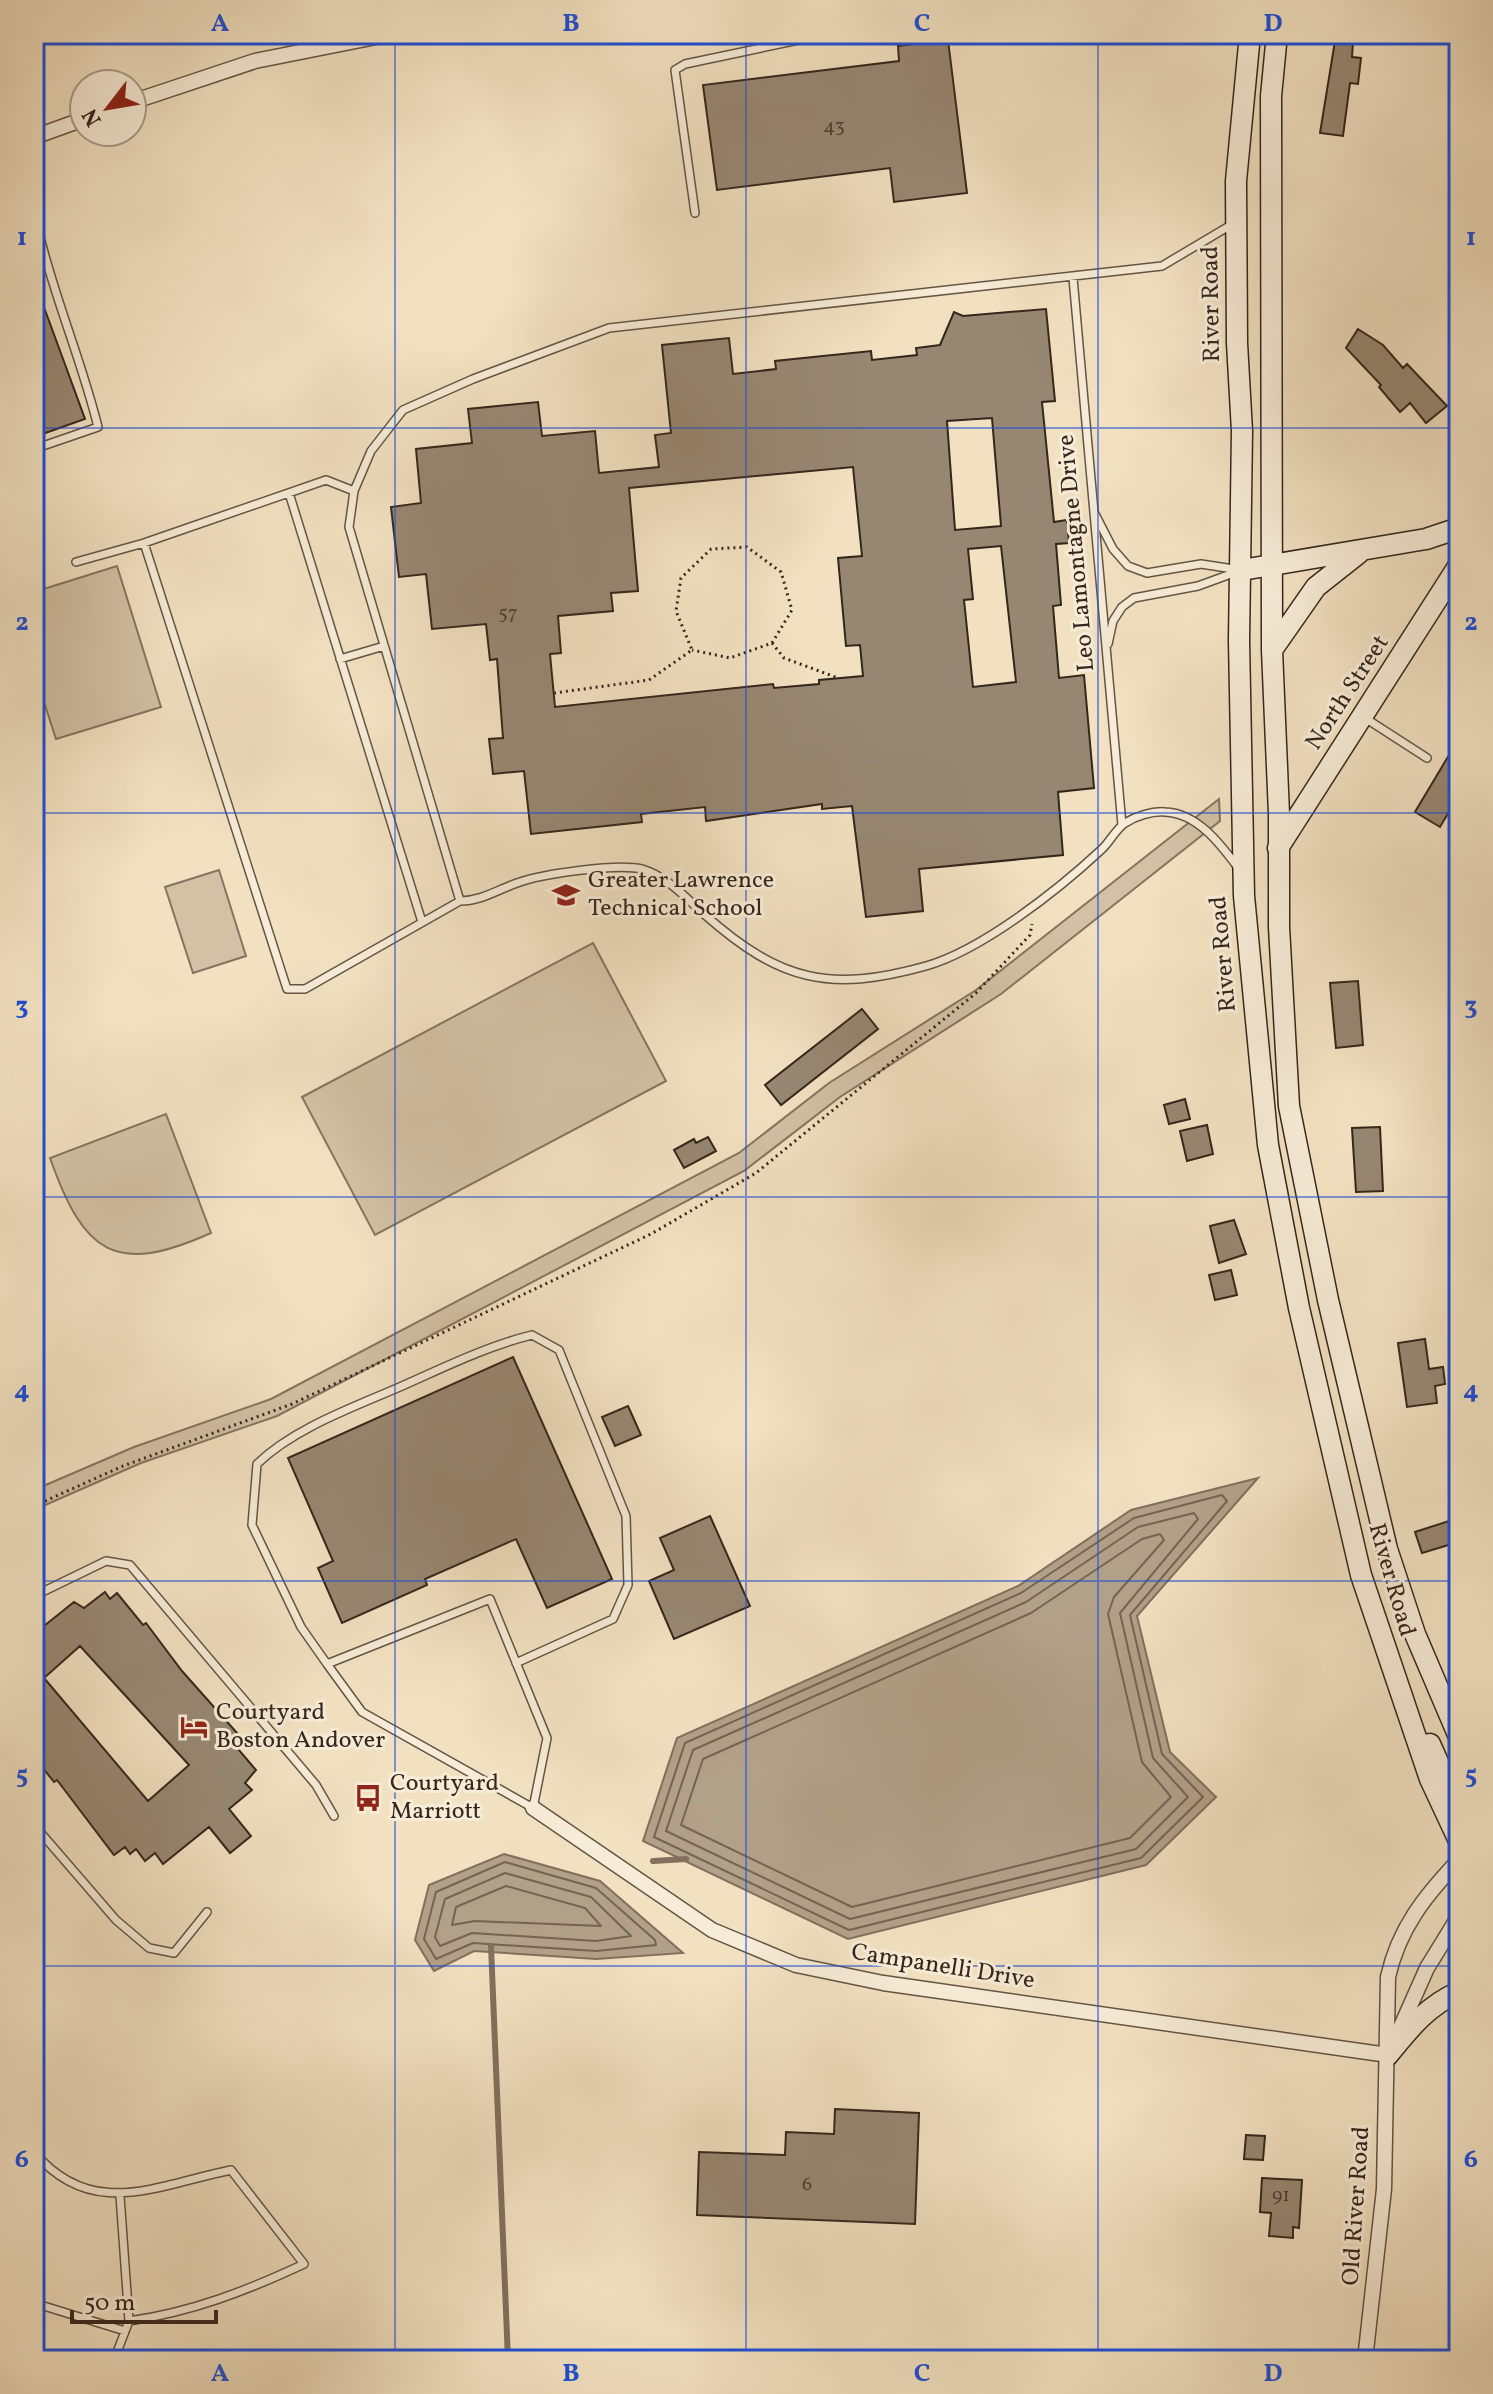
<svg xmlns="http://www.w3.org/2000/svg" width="1493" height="2394" viewBox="0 0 1493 2394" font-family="Vollkorn,serif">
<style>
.green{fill:#d2c1a5;stroke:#847460;stroke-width:2}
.water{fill:#b2a189;stroke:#80705d;stroke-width:2}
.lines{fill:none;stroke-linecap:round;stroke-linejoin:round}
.shore{stroke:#746452;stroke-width:2}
.stream{stroke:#80705d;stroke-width:6}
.building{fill:#978772;stroke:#35261c;stroke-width:2;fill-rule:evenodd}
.service-casing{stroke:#645545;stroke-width:10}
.minor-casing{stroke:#645545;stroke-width:17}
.secondary-casing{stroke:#35261c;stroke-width:23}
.path{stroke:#35261c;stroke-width:3;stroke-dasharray:2 4;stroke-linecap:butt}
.service{stroke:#f7ecd7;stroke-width:7}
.minor{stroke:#f7ecd7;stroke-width:14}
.secondary{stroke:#f7ecd7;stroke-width:20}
.grid{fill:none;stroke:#1d4ed8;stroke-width:2;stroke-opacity:0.55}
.labels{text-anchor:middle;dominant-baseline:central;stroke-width:6;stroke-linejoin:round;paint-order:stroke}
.number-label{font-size:20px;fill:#4e3e32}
.street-label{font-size:24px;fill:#35261c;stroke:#f7ecd7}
.poi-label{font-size:24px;fill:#35261c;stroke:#f7ecd7;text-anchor:start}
.neatline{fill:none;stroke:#1d4ed8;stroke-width:3}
.grid-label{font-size:26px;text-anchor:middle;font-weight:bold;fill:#1d4ed8}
</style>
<rect width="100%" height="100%" fill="#f2e1c1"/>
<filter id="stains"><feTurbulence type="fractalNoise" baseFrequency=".0025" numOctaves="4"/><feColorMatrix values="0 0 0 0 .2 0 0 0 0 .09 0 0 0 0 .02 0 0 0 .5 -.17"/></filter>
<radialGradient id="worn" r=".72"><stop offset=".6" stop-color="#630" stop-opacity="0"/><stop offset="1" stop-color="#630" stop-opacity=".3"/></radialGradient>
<path class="green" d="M117,566L161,707L56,739L43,699L34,702V592Z
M1219,799L1220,821L1001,994L840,1097L744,1171L277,1416L141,1463L34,1510V1490L134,1447L271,1399L739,1153L829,1083L976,990Z
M219,870L246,956L193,973L165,887Z
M593,943L666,1081L375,1235L302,1097Z
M166,1114L211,1233C115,1276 84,1254 50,1158Z"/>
<path class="water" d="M1258,1478L1137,1616L1170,1752L1216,1797L1146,1865L848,1939L643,1841L677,1738L1018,1586L1131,1510Z
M504,1854L600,1881L683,1953L596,1959L474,1951L434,1971L415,1940L429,1885Z"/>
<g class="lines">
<path class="shore" d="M1222,1495L1227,1501L1130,1615L1162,1754L1203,1797L1141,1858L849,1930L654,1837L685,1743L1021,1593L1134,1518Z
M1194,1513L1198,1519L1120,1613L1153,1758L1188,1797L1136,1849L850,1919L666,1831L693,1750L1026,1602L1138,1527Z
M1160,1534L1164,1540L1114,1597L1108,1614L1142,1762L1171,1797L1130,1838L852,1907L681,1825L703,1759L1031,1613L1142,1539Z
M505,1862L596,1888L655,1940L656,1945L596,1951L473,1943L436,1959L424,1939L436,1892Z
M505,1873L591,1897L631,1936L596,1941L472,1933L440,1946L435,1937L445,1899Z
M506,1886L585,1908L601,1926L475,1921L452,1925L456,1907Z"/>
<path class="stream" d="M653,1861L686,1859
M491,1946L508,2360"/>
</g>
<path class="building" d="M948,40L967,193L894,202L890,168L717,190L703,85L899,61L898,46Z
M1335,41L1353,42L1352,57L1361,58L1358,84L1350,83L1343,136L1320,133Z
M34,280L85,419L34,437Z
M1046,309L1055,401L1042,402L1054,522L1067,520L1069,543L1056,544L1061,605L1053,606L1059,678L1084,675L1094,788L1058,792L1063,855L919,869L923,911L866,917L852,806L822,809V804L706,821L705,807L641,814L642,822L531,834L524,771L493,774L489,739L503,738L497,659L490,660L486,624L432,629L426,574L399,577L391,507L421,503L416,449L472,443L468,409L538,402L542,436L595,431L599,473L659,467L655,435L671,433L662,345L729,338L733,374L776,369L775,361L871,351L872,360L917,355L916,348L940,345L954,312L963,316ZM992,418L1001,526L955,530L947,421ZM853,467L862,556L838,558L846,646L860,645L863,676L819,680V684L774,688L773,684L555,707L550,654L561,653L558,616L613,611L611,593L638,591L629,488ZM1001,546L1016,682L973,687L964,600L973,599L968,549Z
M1358,329L1383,345L1403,368L1407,364L1447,406L1426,423L1410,403L1400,412L1379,387L1381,385L1346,348Z
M1449,755L1459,761V795L1440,827L1415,812Z
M1358,981L1363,1045L1336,1048L1330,983Z
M862,1009L878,1029L781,1105L765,1085Z
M1185,1099L1190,1119L1169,1124L1164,1105Z
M1207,1125L1213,1154L1187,1161L1180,1131Z
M1380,1127L1383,1191L1356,1192L1352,1128Z
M708,1137L716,1151L684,1168L674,1150L694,1139L696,1143Z
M1234,1220L1246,1254L1219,1263L1210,1226Z
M1231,1270L1237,1295L1215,1300L1209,1275Z
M1425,1339L1429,1369L1443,1367L1445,1384L1435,1386L1437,1403L1407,1407L1398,1343Z
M513,1357L612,1579L547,1608L516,1539L425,1579L427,1585L342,1623L318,1568L333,1561L288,1458Z
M628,1406L641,1435L615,1446L602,1417Z
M710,1516L750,1606L674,1639L649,1581L674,1570L660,1538Z
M1449,1521L1455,1543L1422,1553L1415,1532Z
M105,1592L110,1599L117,1593L143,1625L146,1623L182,1671L246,1743L238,1749L256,1770L245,1783L252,1790L229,1809L251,1836L230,1853L209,1827L163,1864L155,1853L145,1861L136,1849L130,1854L125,1847L114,1855L57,1780L54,1782L34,1757V1634L74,1602L84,1608ZM80,1646L189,1765L148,1801L44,1678Z
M835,2109L919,2113L915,2224L697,2215L699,2152L785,2155L786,2132L834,2134Z
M1246,2135L1265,2136L1263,2160L1244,2159Z
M1262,2178L1302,2180L1299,2228L1293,2227V2238L1269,2236L1271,2213L1260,2212Z"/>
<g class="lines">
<g class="service-casing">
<path id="service" d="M695,213L675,70L685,64L827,34
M1231,225L1162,266L609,328L473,379L403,410L371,451L354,491L349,527L460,901C481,901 497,890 517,883C541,874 618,863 642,869C667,876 686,898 705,915C780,981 829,993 926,966C982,950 1058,890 1101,850C1110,842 1115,830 1125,823C1136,816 1152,811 1165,812C1198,813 1222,846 1239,869
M34,231L40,237C56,302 82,362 98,427L34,449
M1073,278L1122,825
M289,493L422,922
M1095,514L1113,549L1128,566L1147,573L1201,564L1240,570
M144,543L287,989H305L460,901
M76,562L144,543L326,480L354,491
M1108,644L1113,621L1122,607L1134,598L1198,586L1239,571
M340,659L384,646
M1365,718L1427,758
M34,1596L106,1561L130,1565L316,1785L334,1816
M490,1599L547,1738L533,1808L362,1712L327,1664Z
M327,1664L301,1627L252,1525L257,1464C294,1428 354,1407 402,1386C445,1367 487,1346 532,1335L559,1350L626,1516L628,1585L613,1619L516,1663
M34,1825L116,1920L149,1948L174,1953L207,1912
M34,2152C92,2221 157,2185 231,2170L304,2264C246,2291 192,2312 129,2321
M34,2303L125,2331
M114,2360L129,2321L120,2196"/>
</g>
<g class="minor-casing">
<path id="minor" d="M132,102L255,61L391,34
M34,137L84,119
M533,1808L712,1930L796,1965L883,1983L1388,2055
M1395,2040L1427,1968L1459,1916
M1365,2360L1384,2189L1388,1977C1399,1928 1425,1896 1459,1860"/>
</g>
<g class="secondary-casing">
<path id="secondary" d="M1250,34L1236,181L1237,343L1242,431L1239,641L1244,896L1268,1145L1299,1308L1361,1575L1430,1779L1459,1841
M1277,34L1271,96L1272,650L1279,814V927L1289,1106L1328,1300L1387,1549L1415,1634L1459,1737
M1242,570L1426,539L1459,528
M1272,650L1316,587L1359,553
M1278,848L1459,565
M1430,1744L1446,1780L1459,1798
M1388,2055C1409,2029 1428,2005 1459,1992"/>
</g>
<path class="path" d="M772,643L784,658L838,678
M554,693L649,680L692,650L676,611L681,578L711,549L747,547L781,572L792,610L772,643L730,658L692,650
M34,1506L123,1466L292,1404L651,1234L756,1173L976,993L1030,935L1032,924"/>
<use href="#service" class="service"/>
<use href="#minor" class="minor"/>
<use href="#secondary" class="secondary"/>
</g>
<path class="grid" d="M395,34V2360M746,34V2360M1098,34V2360M34,428H1459M34,813H1459M34,1197H1459M34,1581H1459M34,1966H1459"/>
<defs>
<g id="school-bare" transform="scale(2.16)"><path d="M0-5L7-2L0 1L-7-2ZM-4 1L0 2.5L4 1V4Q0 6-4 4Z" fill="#8f2418" stroke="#f7ecd7" stroke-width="2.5" paint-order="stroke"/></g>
<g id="hotel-bare" transform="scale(2.16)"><path d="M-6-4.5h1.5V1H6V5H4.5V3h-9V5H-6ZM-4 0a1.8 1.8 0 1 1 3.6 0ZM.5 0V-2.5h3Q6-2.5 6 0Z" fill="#8f2418" stroke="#f7ecd7" stroke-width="2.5" paint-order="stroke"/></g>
<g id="bus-bare" transform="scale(2.16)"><path d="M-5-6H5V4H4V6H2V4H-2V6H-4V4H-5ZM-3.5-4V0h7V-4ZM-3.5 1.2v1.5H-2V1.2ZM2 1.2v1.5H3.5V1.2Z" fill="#8f2418" stroke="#f7ecd7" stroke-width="2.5" paint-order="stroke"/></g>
</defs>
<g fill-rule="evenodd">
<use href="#school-bare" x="566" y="895"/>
<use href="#hotel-bare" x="194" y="1727"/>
<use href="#bus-bare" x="368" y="1798"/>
</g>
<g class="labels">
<g class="number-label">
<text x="834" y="127">43</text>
<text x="508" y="614">57</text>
<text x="807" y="2185">6</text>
<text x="1281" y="2196">91</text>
</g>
<g class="street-label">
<text transform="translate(1212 304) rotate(-91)">River Road</text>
<text transform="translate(1077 553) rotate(-95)">Leo Lamontagne Drive</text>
<text transform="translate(1348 693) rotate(-57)">North Street</text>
<text transform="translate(1224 954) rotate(-95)">River Road</text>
<text transform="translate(1391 1580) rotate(74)">River Road</text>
<text transform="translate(943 1967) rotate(9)">Campanelli Drive</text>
<text transform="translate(1357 2206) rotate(-86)">Old River Road</text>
</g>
<g class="poi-label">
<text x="588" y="881">Greater Lawrence<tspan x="588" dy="28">Technical School</tspan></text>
<text x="216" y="1713">Courtyard<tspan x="216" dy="28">Boston Andover</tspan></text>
<text x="390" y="1784">Courtyard<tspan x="390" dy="28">Marriott</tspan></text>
</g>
</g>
<rect width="1493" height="2394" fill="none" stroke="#f2e1c1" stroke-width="88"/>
<g transform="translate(108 108) rotate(239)"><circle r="38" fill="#f7ecd7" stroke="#a99d8c" stroke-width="2"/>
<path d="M0-6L14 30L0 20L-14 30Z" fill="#8f2418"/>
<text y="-12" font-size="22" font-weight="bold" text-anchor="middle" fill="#35261c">N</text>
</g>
<path d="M72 2310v12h144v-12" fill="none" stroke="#35261c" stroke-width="4"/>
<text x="84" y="2310" font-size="24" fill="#35261c" stroke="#f7ecd7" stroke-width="6" paint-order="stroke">50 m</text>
<rect x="44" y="44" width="1405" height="2306" class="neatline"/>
<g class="grid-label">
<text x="220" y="31">A</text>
<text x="571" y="31">B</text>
<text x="922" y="31">C</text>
<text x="1273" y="31">D</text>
<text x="22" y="245">1</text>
<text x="1471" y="245">1</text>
<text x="22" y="630">2</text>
<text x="1471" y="630">2</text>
<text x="22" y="1014">3</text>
<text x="1471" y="1014">3</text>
<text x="22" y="1398">4</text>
<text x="1471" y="1398">4</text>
<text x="22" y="1783">5</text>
<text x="1471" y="1783">5</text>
<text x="22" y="2167">6</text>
<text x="1471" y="2167">6</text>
<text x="220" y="2381">A</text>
<text x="571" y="2381">B</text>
<text x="922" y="2381">C</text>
<text x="1273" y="2381">D</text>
</g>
<rect width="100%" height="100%" filter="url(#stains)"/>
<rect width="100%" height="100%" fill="url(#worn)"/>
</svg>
